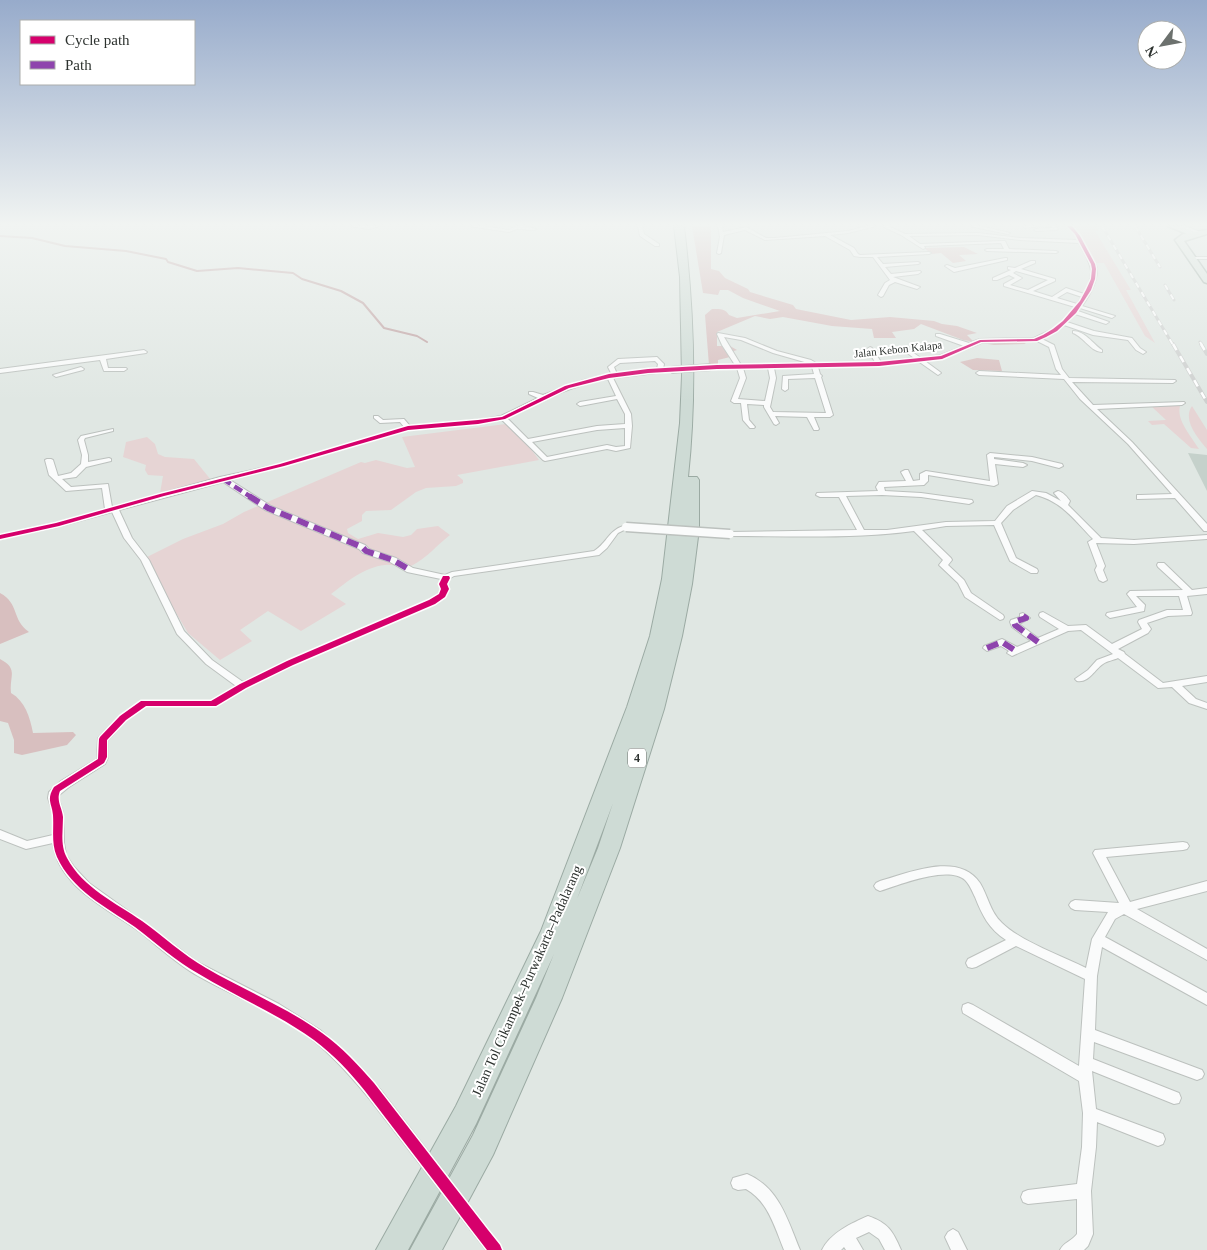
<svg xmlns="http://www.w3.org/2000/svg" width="1207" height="1250" viewBox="0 0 1207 1250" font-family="'Times New Roman',serif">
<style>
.green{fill:#e6d4d4}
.forest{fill:#d8bfbf}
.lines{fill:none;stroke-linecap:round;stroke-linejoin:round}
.stream{stroke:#be9e9f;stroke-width:2}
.building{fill:#c5d1cb}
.minor-casing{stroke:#bcc1be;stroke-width:2}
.primary-casing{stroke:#9baaa3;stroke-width:3}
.trunk-casing{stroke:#9baaa3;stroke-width:3}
.motorway-casing{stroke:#9baaa3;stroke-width:2}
.minor{fill:#fafbfb;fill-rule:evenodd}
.primary{fill:#e0e8e4;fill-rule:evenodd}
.trunk{fill:#d7e2dc;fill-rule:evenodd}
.motorway{fill:#cedbd5;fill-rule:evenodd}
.rail-far1-casing{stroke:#ced0cf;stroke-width:3}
.rail-casing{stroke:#ced0cf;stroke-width:4}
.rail-far1{stroke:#fff;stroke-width:2;stroke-dasharray:5.5;stroke-linecap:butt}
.rail{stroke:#fff;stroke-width:2.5;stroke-dasharray:7;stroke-linecap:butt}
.minor-bridge-far2-casing{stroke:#bcc1be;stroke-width:8;stroke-linecap:butt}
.minor-bridge-far1-casing{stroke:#bcc1be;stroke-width:11;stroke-linecap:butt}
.minor-bridge-casing{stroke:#bcc1be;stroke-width:16;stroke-linecap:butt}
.minor-bridge-far2{stroke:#fafbfb;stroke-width:6}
.minor-bridge-far1{stroke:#fafbfb;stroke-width:8}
.minor-bridge{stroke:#fafbfb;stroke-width:14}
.quiet-far1{stroke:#8e44ad;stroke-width:4.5;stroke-dasharray:9 4.5;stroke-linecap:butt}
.quiet{stroke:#8e44ad;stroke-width:6;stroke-dasharray:12 6;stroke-linecap:butt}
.cycleway-casing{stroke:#fff;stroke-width:3}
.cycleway{fill:#d6006c;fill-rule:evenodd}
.labels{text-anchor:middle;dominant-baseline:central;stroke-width:4;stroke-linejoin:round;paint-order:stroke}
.far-street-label{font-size:11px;fill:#2d322f;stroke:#fff}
.shield{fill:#fff;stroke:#6c706d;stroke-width:1}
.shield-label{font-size:12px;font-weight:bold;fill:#2d322f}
.street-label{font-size:14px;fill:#2d322f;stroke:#fff}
</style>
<rect width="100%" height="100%" fill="#e0e7e3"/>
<path class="green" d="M1071,226H1096L1099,231H1095L1131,290H1126L1155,343L1145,336L1104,263H1094L1078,230Z
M1184,403L1180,406C1176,420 1192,437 1199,449L1191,448L1164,424L1152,425L1148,421L1166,420L1151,406Z
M1192,406L1207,430V449C1198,438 1182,420 1192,406Z
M506,424L528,445L539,460L457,475L463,480V483L456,486L426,488L416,492L391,510L366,511L362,515V521L347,529L348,533L358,539L378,533L403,537L411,535L417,529L438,526L450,535C437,545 426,559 411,566C401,570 395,563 385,565C364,567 347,582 331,594L346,604L301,631L268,611L240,630L252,641L220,660L188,633L166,596L147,557L183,539L223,524L244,512L361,462L365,463L376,460L407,468L415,467L402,437Z
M147,437L155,444L158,454L165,457L194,459L211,480L160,493L163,476L148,475L145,470L146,465L123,457L126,442Z"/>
<path class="forest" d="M692,226H711V269L719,271L725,278L748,289L750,292L793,305L796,309L851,320L890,317L934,321L942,324L957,326L977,333L967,335L973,341L1020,340L1026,344L994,345L963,340L921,324L914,329L892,332L896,338H874L872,329L832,326L783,317L770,319L755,316L717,332V346H730L737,350L727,353L730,357L718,360V365H709L705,315L712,309C719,309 725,308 729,315L737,318L780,311L743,298L728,290H720L718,295L703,293Z
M964,247L978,254L959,255L966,261L953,263L941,253L932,254L924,248Z
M977,358L999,360L1002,371L973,370L960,362Z
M0,593C20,604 11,619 29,632L0,644Z
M0,659C19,669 9,676 11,693C25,701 30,717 33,733L73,732L76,735L67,745L22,755L14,753V740L8,723L0,721Z"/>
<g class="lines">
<path class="stream" d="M0,236L32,238L65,246L126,251L166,259L168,262L197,271L238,268L293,273L302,279L341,291L363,303L384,328L417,336L427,342"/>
</g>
<path class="building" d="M1188,453L1207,455V491Z"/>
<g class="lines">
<g class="minor-casing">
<path id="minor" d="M350,226H380L369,229Z
M469,226H483L509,230L516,226H523L536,229L534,230L517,229L509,232Z
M638,226H642L644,234L659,244V246H655L640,236Z
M718,226H722L723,232L746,227L766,238H775L848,231L867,226H876L848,233L830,235L854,248L858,254L860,255L929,252L931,253L929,254L877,257L883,264L918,262L920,263L918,264L885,267L891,274L920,271L921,272L918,274L893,277L920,287L917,289L895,282L889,285L883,296L881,297L878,295L885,283L890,280L873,257H860L854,256L850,250L825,236L765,240L745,230L724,235L721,253L719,254L717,253L720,237Z
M882,226H888L905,234L978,233L1020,238L1078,240L1073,232L1067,226L1074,228C1080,235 1084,243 1088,251C1090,256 1094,260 1096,265C1100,278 1089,296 1082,306L1115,316L1112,318L1080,308L1078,311L1109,322L1106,324L1075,314L1067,322L1094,331L1132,338L1140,348L1146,352L1143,354L1136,350L1128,340L1093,335L1064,325L1057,331L1042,339L1054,345L1062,369L1069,378L1175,380L1176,381L1173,383L1072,382L1093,405L1184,402L1185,403L1182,405L1097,409L1132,442L1207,524V531H1204L1175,498L1137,499V495H1140L1172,494L1128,444L1080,399L1064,379L979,375L976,373L979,371L1061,375L1056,369L1049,347L1037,341L981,343L944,358L925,361L940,372L941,373L938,375L918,361L879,366L818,367L820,374L822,376L821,377L833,415L830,417H814L819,429L818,430H814L807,417L775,416L779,423L776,425L774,424L764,407V405L747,404L749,420L755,427L754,428H750L743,420L741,403H734L731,401L740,378L737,368L711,369L708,367L711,365H735L722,345L717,334L718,333L745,338L777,351L811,360L816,363L875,362L867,349L870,347L872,348L881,362L914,358L906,352L909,350L921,358L941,355L964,346L936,336V334H940L969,343L980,339L1034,338L1053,329L1063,321L1075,307L1004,286V284L1015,278L1009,275L997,280H993V278L1011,270L1008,269V267L1015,268L1031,261H1035V263L1021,269L1055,279V281L1033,291L1052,297L1066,288L1084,294C1097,271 1090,264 1079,243L1020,240L978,235L909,236L920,244L1003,241H1005L1009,249L1056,251L1058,252L1056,253L987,251L985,250L987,249H1004L1001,243L924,246L925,248L923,249L901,235ZM1016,271L1048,280L1028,290L1010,285L1022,278L1013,273ZM1067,292L1082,297L1077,304L1057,298ZM724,337L741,340L773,353L808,363L741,365ZM812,367L814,374L783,376L782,389L785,391L788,389V379L815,378L826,413L773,412L770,407L776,378L774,368ZM743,368H768L770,378L765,401L738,399L746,378Z
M969,226H980L1010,233L1008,234Z
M1023,226H1041L1025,228Z
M1051,226H1056L1058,229L1056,230L1036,231L1034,230L1036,229L1052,228Z
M1178,226H1185L1203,233L1199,234Z
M1192,257H1207V259H1190V258Z
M1005,258H1007V260L954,272L945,266L947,265L955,268Z
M1073,331C1085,331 1092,343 1102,350V352C1091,352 1084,337 1073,333Z
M144,350L147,352L146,353L106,359L108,368H126L127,369L124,371H104L100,360L0,373V369Z
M657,357L664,364L663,369H673V371L613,378L631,414L632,426L630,448L616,451L607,449L545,461L543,460L502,420L478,424L409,430L284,466L230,480L271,506L365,545L369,549L396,558L413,568L445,575L452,572L594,551C608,542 608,530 626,525L630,527L618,533L607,548L599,555L454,576L449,579L447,584L449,589L445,597L435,604L293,665L246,688L216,706H146L126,720L108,740V757L105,764L69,787L58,796L63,813L64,843L66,855L74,867L89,883L142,921L197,962L279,1004L320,1030L343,1050L379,1088L381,1093L379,1098L374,1099L369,1098C347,1072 326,1048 298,1029C267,1008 231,995 198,976C177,964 159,947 140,932C109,909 58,887 53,843L26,849L0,839V830L27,841L53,835V813L48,798L49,792L61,781L97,759L98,739L99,737L120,716L141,701H211L236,686L206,664L177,634L141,560L124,538L112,512L57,527L0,539V535L56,523L105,509L102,488L66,491L49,475L45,460L47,459H51L53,460L58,476L71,473L81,464L82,455L78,440L81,436L113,429V431L85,438L84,440L88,455V462L109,458L111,459V461L86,467L76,477L62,479L71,487L108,484L112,507L220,477L280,464L404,427L400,422L380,423L374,418V416H378L383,420L404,419L410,426L478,420L501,416L538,398L529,394V392H533L543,395L584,380L612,375L608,367L618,359ZM655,361L658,364L657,369L617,374L614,367L620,363ZM608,379L616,396L580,402L577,404L580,406L617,399L625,414V424L597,426L528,439L507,418C540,402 571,385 608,379ZM625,428V446L616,447L607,445L547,457L532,442L597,430ZM223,482L265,510L359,549L363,553L390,562L407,572L441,579L439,584L441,589L439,594L429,600L287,661L243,682L212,660L184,631L149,560L132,538L119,510Z
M81,367L84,369L83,370L56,377L53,375Z
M990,453L1032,457L1062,464L1063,466L1059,468L1032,461L994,457V459L1023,463L1027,465L1023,467L995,464L998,484L994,486L928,475V481L924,485L884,487L885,491L921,493L972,500L973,502L969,504L921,497L882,495L846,496L864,530H887L946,522L995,521L1007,506L1032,491L1046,493L1061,501L1054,493L1058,491C1063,492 1067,497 1070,501L1068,505L1101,538L1134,540L1207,535V539L1134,544L1096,543L1105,566L1103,570L1107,580L1103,582L1099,580L1095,570L1097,566L1088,542L1093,539C1075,521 1063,502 1036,495L1013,510L1001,523L1016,558L1037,569L1038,571L1037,573H1031L1010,561L994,525L946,526L922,530L951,558L952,560L948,565L964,580L971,593L1003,615L1004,617L1003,619L1000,620L965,597L958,583L939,565L943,560L914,531C855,539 791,536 730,536L726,534L730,532L857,530L839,497H820L816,495L817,493L878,491L876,487L879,482L906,481L901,472L905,470H908L913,481L920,480V474L926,471L990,481L987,455Z
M1158,563H1164L1192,590L1207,588V594L1187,596L1192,613L1191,615L1168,616L1147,623L1151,629L1148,633L1118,649L1124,652L1125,654L1163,683L1207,676V682L1182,686L1196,699L1207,703V709L1189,703L1172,687L1158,688L1118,658C1114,660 1107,661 1103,664C1094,670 1089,683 1077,681L1075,679L1088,670L1097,660L1113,654L1081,630L1068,631L1012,656L1007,653L1009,651L1001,646L987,651L983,648L984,646L1002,639L1017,647L1031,641L1012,627L1010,622L1011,620L1020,617V614L1023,613L1030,618L1019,624L1038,638L1059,629L1040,617L1039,615L1040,613L1043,612L1068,626L1086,625L1112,644L1142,629L1138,622L1139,620L1167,610H1183L1179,596H1136L1145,605L1144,611L1110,618L1106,615L1107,613L1137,607L1127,594L1130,591L1183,590L1158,567L1157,565Z
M1183,842L1187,843L1189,846L1187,849L1183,850L1106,857L1130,902L1207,881V891L1137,909L1207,949V960L1124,914L1115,919L1105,937L1207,993V1005L1102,947L1097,976L1095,1030L1202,1070L1204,1074L1202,1078L1197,1080L1094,1042L1093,1059L1179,1093L1181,1098L1179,1103L1174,1104L1092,1071L1096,1109L1163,1134L1165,1139L1163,1144L1158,1146L1097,1122L1096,1147L1091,1191L1093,1234L1088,1246L1084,1250H1060C1064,1242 1072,1241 1077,1234V1199L1028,1204L1023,1202L1021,1197L1023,1192L1028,1190L1077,1184L1082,1147L1083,1113L1079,1081L963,1013L962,1009L963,1005L968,1003L973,1005L1079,1066L1085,979L1016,946L976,967L972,968L968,967L966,963L968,959L1006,940C989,929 982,915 975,897C972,891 970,885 965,880C948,865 899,885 880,891L876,889L874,886L876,883L880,881C908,873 959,851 980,883C988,896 990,912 1002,923C1020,941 1062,956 1086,968L1092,939L1108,912L1075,910L1071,908L1069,905L1071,902L1075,900L1119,903L1093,853L1095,850Z
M747,1174C779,1187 788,1221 800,1250H784C775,1228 768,1201 746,1189L738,1190L733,1188L731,1183L733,1178Z
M868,1216C888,1223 893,1231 901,1250H885L879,1239L869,1232L856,1238L863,1250H846L844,1247L841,1250H822C830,1233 852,1223 868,1216Z
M953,1229L958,1232L967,1250H951L945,1237L948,1232Z"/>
</g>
<g class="primary-casing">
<path id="primary" d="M1168,226H1180L1199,234L1192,236Z"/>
</g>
<g class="trunk-casing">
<path id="trunk" d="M1207,230V234L1184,241L1207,274V283L1204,282L1175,240L1183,234Z"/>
</g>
<g class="motorway-casing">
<path id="motorway" d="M674,226H684C694,310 697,393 688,477H697L699,480V529L692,584L682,636L664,709L620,848L562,998L493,1155L442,1250H410L473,1135L536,998L554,954L476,1124L408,1250H376L456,1106L541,931L627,707L650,636L662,579L680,423L682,376L680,277ZM613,803L598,848L577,899Z"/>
</g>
<use href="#minor" class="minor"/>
<use href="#primary" class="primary"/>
<use href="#trunk" class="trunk"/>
<use href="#motorway" class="motorway"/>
<g class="rail-far1-casing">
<path id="rail-far1" d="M1102,226L1173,345
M1135,226L1160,267
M1165,285L1174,300
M1200,342L1202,345"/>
</g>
<g class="rail-casing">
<path id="rail" d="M1173,344L1207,402
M1201,344L1207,354"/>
</g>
<use href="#rail-far1" class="rail-far1"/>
<use href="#rail" class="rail"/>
<g class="minor-bridge-far2-casing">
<path id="minor-bridge-far2" d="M671,370L711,367"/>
</g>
<g class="minor-bridge-far1-casing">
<path id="minor-bridge-far1" d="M626,527L730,534"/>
</g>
<g class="minor-bridge-casing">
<path id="minor-bridge" d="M374,1093L495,1250"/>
</g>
<use href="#minor-bridge-far2" class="minor-bridge-far2"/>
<use href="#minor-bridge-far1" class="minor-bridge-far1"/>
<use href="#minor-bridge" class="minor-bridge"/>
<path class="quiet-far1" d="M223,479L251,497"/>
<path class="quiet" d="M249,496L268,508L362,547L366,551L393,560L410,570
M1023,616L1026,618L1014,622L1015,625L1038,642
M987,648L1002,642L1016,651"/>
<g class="cycleway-casing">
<path id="cycleway" d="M1067,226H1072L1080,236L1095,264L1096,269L1095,279L1091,290L1076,313L1057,331L1046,337L1037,341L981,342L942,359L879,366L717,369L648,373L609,378L569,388L505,419L478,424L408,430L284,466L164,496L59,526L0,539V535L56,523L160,494L280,464L408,426L478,420L502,417L565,386L609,374L648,369L717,365L879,362L941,356L980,340L1034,339L1043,335L1053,329L1063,321L1080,301L1086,290L1091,279L1092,269L1091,264L1075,234Z
M443,576H449L450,578L447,584L449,589L445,597L435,604L293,665L246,688L216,706H146L126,720L107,740V757L104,763L60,791C56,801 62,807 63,817C63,831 60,845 67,858C83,888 116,903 142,921C163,936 183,955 206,968C244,990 286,1007 322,1033C342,1047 358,1065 374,1083L488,1230L500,1245L502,1250H487L365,1091C350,1072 334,1055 314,1040C278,1014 237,997 199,974C176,961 156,943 135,927C106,907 72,890 57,857C51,843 54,830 53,815C52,803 46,800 54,787L98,759L99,739L100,737L120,716L141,701H211L240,684L287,661L429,600L439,594L441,589L439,584Z"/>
</g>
<use href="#cycleway" class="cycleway"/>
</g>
<linearGradient id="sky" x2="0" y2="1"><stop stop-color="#97abcb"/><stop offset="0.56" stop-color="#f1f4f2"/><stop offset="1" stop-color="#f1f4f2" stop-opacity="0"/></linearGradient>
<rect width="1207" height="401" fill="url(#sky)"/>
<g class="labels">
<g class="far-street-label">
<text transform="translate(898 349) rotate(-6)">Jalan Kebon Kalapa</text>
</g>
<rect class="shield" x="628" y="748.5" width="18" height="19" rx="4"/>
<g class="shield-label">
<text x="637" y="758">4</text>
</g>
<g class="street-label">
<text transform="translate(527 981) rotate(-66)">Jalan Tol Cikampek–Purwakarta–Padalarang</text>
</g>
</g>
<rect x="20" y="20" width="175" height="65" fill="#ffffff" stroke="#abadac"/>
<rect x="30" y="36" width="25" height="8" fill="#d6006c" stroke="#abadac"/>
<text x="65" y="45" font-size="15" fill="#2d322f">Cycle path</text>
<rect x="30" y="61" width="25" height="8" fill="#8e44ad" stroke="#abadac"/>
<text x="65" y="70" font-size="15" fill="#2d322f">Path</text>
<g transform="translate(1162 45) rotate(238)"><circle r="24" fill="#ffffff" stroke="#abadac"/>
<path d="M0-4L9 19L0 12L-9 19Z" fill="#6c716e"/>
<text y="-8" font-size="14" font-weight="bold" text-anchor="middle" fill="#2d322f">N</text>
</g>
</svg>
